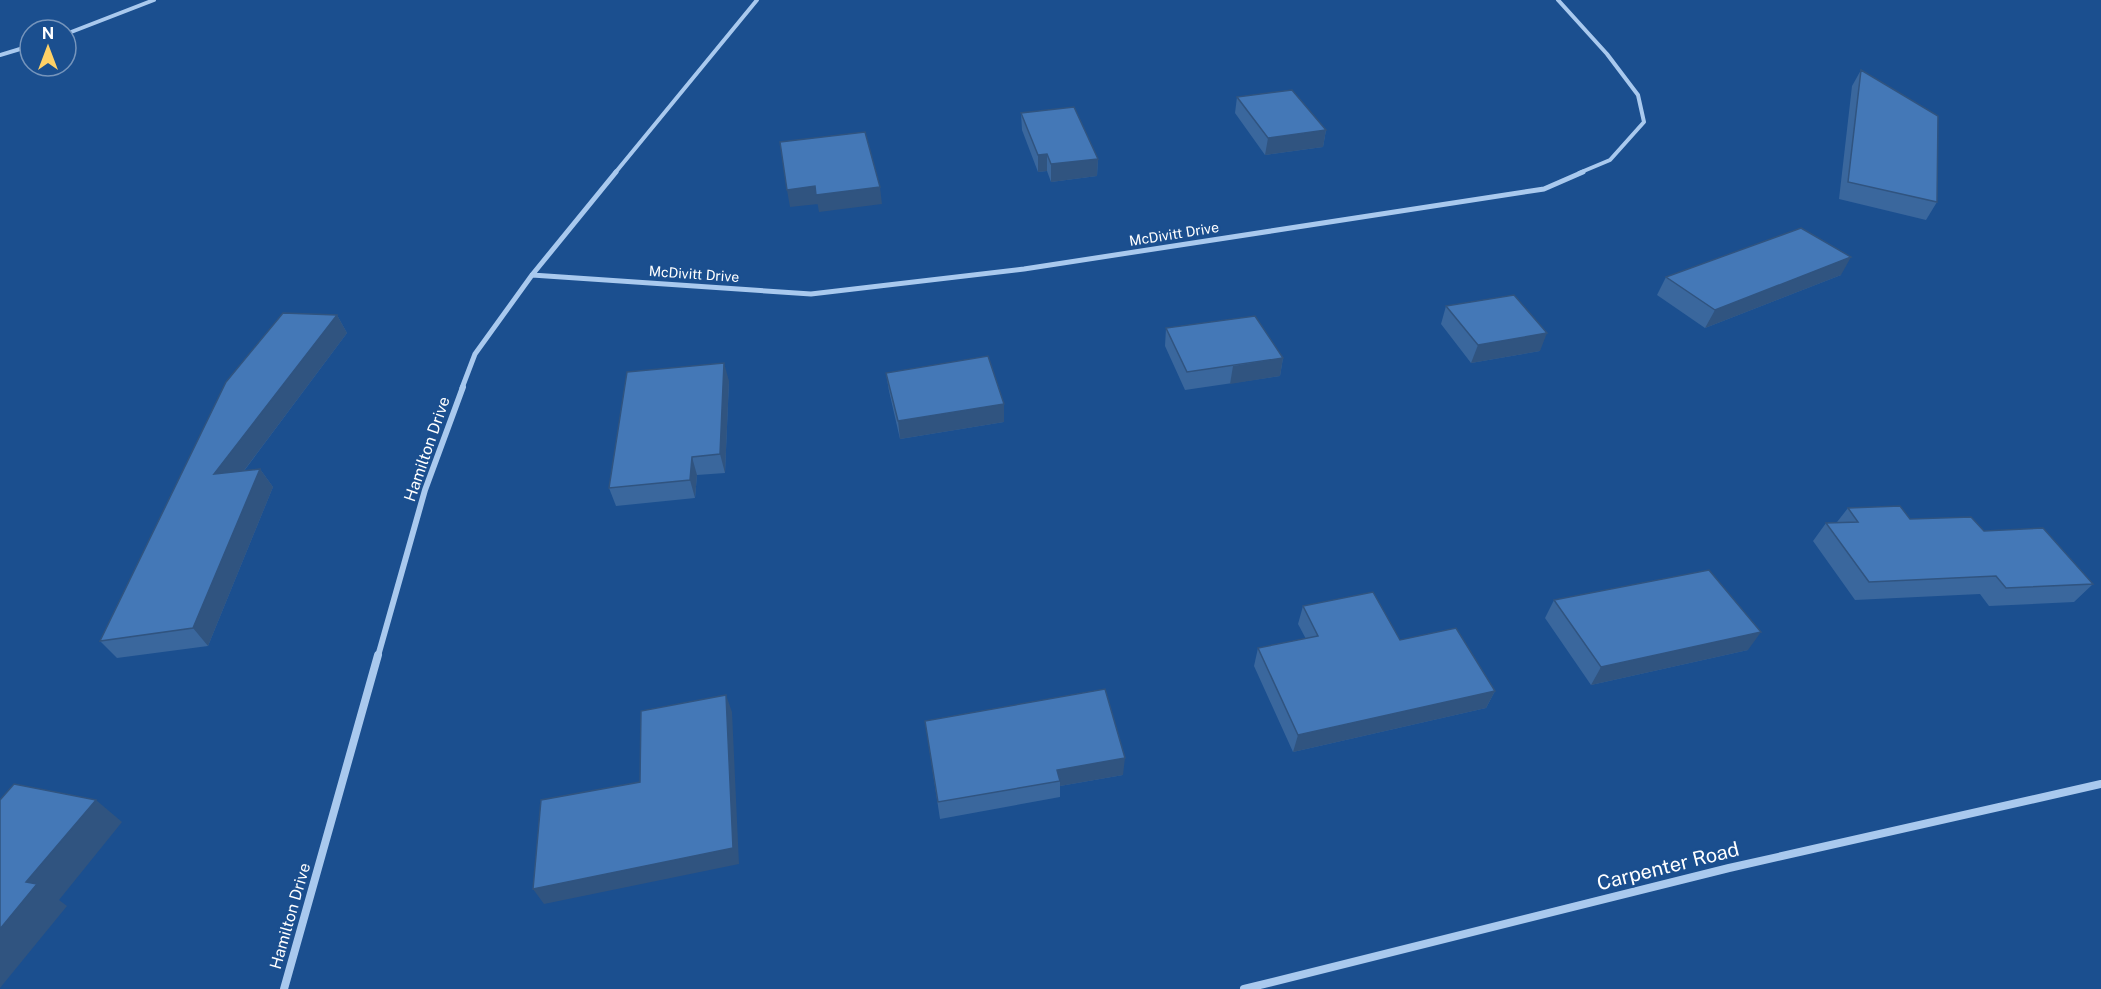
<svg xmlns="http://www.w3.org/2000/svg" width="2101" height="989" viewBox="0 0 2101 989" font-family="'Public Sans',sans-serif">
<style>
.lines{fill:none;stroke-linecap:round;stroke-linejoin:round}
.street-far3{stroke:#a9c9ee;stroke-width:4}
.street-far2{stroke:#a9c9ee;stroke-width:5}
.street-far1{stroke:#a9c9ee;stroke-width:6}
.street{stroke:#a9c9ee;stroke-width:8}
.wall{fill:#3a679d}
.shaded-wall{fill:#305480}
.building{fill:#4478b7;stroke:#305480;stroke-width:1.5}
.labels{text-anchor:middle;dominant-baseline:central;stroke-width:4.5;stroke-linejoin:round;paint-order:stroke}
.far-street-label{font-size:14px;fill:#fff;stroke:#1b4f8f}
.street-label{font-size:16px;fill:#fff;stroke:#1b4f8f}
.near-street-label{font-size:20px;fill:#fff;stroke:#1b4f8f}
</style>
<rect width="100%" height="100%" fill="#1b4f8f"/>
<g class="lines">
<path class="street-far3" d="M1558,0L1607,54L1638,95L1644,122L1610,160L1579,173
M66,34L154,0
M0,55L30,46
M615,173L757,0"/>
<path class="street-far2" d="M532,275L811,294L1024,269L1544,189L1583,172
M462,388L475,354L532,275L616,172"/>
<path class="street-far1" d="M378,656L425,490L463,387"/>
<path class="street" d="M284,989L378,655
M1244,989L1729,868L2101,784"/>
</g>
<path class="wall" d="M1861,70L1937,202L1926,220L1839,199L1852,86Z
M1237,97L1326,130L1323,147L1265,155L1235,113Z
M1021,113L1098,159L1097,176L1051,182L1047,171L1038,172L1022,130Z
M1841,275L1705,328L1657,295L1666,277Z
M1446,306L1540,351L1471,363L1441,324Z
M337,315L347,333L244,471L260,469L273,487L208,646L117,658L100,641Z
M1166,328L1283,358L1280,376L1185,390L1165,346Z
M886,373L1004,422L900,439L889,391Z
M729,381L725,473L697,475L695,498L616,506L609,488Z
M1848,508L1910,519L1984,531L2093,584L2074,602L1989,606L1980,594L1855,600L1813,541L1826,523L1837,522Z
M1554,600L1748,650L1591,685L1545,618Z
M1303,606L1495,691L1486,708L1293,752L1254,666L1258,648L1306,639L1298,624Z
M925,721L1123,775L1060,786V797L940,819Z"/>
<path class="shaded-wall" d="M1326,130L1323,147L1265,155L1268,138Z
M1047,154V171L1038,172V155Z
M1098,159L1097,176L1051,182V164Z
M815,186L818,204L790,207L787,190Z
M880,187L882,204L819,212L816,195Z
M1851,257L1841,275L1705,328L1715,310Z
M337,315L347,333L228,492L214,474Z
M1547,333L1540,351L1471,363L1478,345Z
M1283,358L1280,376L1230,384L1233,366Z
M724,363L729,381L725,473L720,454Z
M1004,404V422L900,439L898,421Z
M692,457L697,475L695,498L690,480Z
M260,469L273,487L208,646L193,628Z
M1761,632L1748,650L1591,685L1601,667Z
M1495,691L1486,708L1293,752L1298,735Z
M726,695L732,712L739,864L544,904L533,889Z
M1125,758L1123,775L1060,786V781L1057,770Z
M96,800L122,822L59,900L67,906L0,988V929L26,882Z"/>
<path class="building" d="M1861,70L1938,116L1937,202L1848,182Z
M1292,90L1326,130L1268,138L1237,97Z
M1074,107L1098,159L1051,164L1047,154L1038,155L1021,113Z
M865,132L880,187L816,195L815,186L787,190L780,142Z
M1801,228L1851,257L1715,310L1666,277Z
M1514,295L1547,333L1478,345L1446,306Z
M283,313L337,315L214,474L260,469L193,628L100,641L226,382Z
M1255,316L1283,358L1187,372L1166,328Z
M988,356L1004,404L898,421L886,373Z
M724,363L720,454L692,457L690,480L609,488L627,372Z
M1900,506L1910,519L1971,517L1984,531L2043,528L2093,584L2006,588L1996,576L1869,582L1826,523L1858,522L1848,508Z
M1709,570L1761,632L1601,667L1554,600Z
M1373,592L1400,640L1456,628L1495,691L1298,735L1258,648L1318,636L1303,606Z
M1105,689L1125,758L1057,770L1060,781L938,802L925,721Z
M726,695L733,848L533,889L541,800L640,782L641,711Z
M14,784L96,800L26,882L37,884L0,929V800Z"/>
<g class="labels">
<g class="far-street-label">
<text transform="translate(1174 234) rotate(-9)">McDivitt Drive</text>
<text transform="translate(694 274) rotate(4)">McDivitt Drive</text>
</g>
<g class="street-label">
<text transform="translate(427 449) rotate(-71)">Hamilton Drive</text>
<text transform="translate(290 916) rotate(-74)">Hamilton Drive</text>
</g>
<g class="near-street-label">
<text transform="translate(1668 866) rotate(-14)">Carpenter Road</text>
</g>
</g>
<g transform="translate(48 48)"><circle r="28" fill="#1b4f8f" stroke="#7695bc" stroke-width="1.5"/>
<path d="M0-4.5L10 22L0 15L-10 22Z" fill="#ffd166"/>
<text y="-9" font-size="16" font-weight="bold" text-anchor="middle" fill="#ffffff">N</text>
</g>
</svg>
